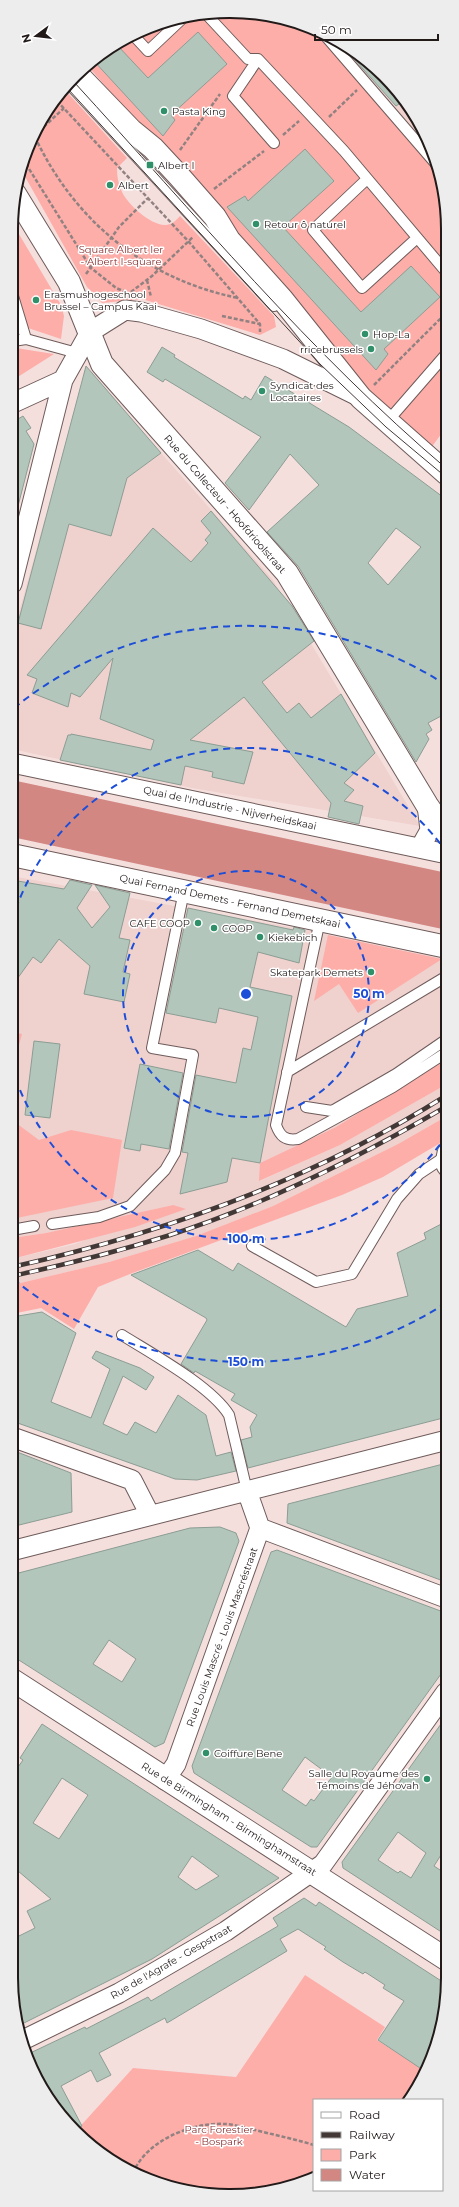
<svg xmlns="http://www.w3.org/2000/svg" width="459" height="2207" viewBox="0 0 459 2207" font-family="Montserrat,sans-serif">
<style>
.built{fill:#efd1ce}
.green{fill:#fdaea9}
.water{fill:#d28783}
.building{fill:#b3c6bc;stroke:#8b9d94;fill-rule:evenodd}
.lines{fill:none;stroke-linecap:round;stroke-linejoin:round}
.lane-casing{stroke:#6e5b5a;stroke-width:12}
.street-casing{stroke:#6e5b5a;stroke-width:21}
.secondary-casing{stroke:#6e5b5a;stroke-width:24}
.path{stroke:#918281;stroke-width:2.5;stroke-dasharray:4 2;stroke-linecap:butt}
.lane{stroke:#fff;stroke-width:10}
.street{stroke:#fff;stroke-width:19}
.secondary{stroke:#fff;stroke-width:22}
.tram{stroke:#423937;stroke-width:1}
.rail-casing{stroke:#423937;stroke-width:4.5}
.rail{stroke:#fff;stroke-width:3;stroke-dasharray:9;stroke-linecap:butt}
.ring{fill:none;stroke:#1d4ed8;stroke-width:2;stroke-dasharray:7 5}
.poi-dot{fill:#309069;stroke:#fff;stroke-width:1.5}
.labels{text-anchor:middle;dominant-baseline:central;stroke-width:3;stroke-linejoin:round;paint-order:stroke}
.poi-label{font-size:10px;fill:#211a19;stroke:#fff;text-anchor:start}
.park-label{font-size:10px;fill:#892f30;stroke:#fff}
.street-label{font-size:10px;fill:#211a19;stroke:#fff}
.rim{fill:none;stroke:#211a19;stroke-width:2}
.centre{fill:#1d4ed8;stroke:#fff;stroke-width:2}
.ring-label{font-size:12px;text-anchor:middle;font-weight:bold;fill:#1d4ed8;stroke:#fff;stroke-width:3;stroke-linejoin:round;paint-order:stroke}
</style>
<rect width="100%" height="100%" fill="#f5dfdd"/>
<path class="built" d="M331,37L384,75L431,146L432,150Z
M161,453L273,580L420,826L192,788L12,749V638L45,518L111,536L127,478Z
M12,876L305,930L447,960V1058L336,1127L260,1163V1181L340,1145L447,1084V1116L398,1144L273,1206L196,1236L109,1262L12,1285V1259L75,1244L173,1205L46,1233L12,1238Z"/>
<path class="green" d="M258,13L316,30L435,161L448,215L447,426L431,448L381,408L88,66L96,56L173,19Z
M66,91L127,158L117,168C117,176 118,184 122,192C128,205 155,230 170,224C174,223 177,219 180,216L274,316L276,327L260,335L142,299L102,303L87,287L23,173L40,120Z
M13,224L61,305L64,316L61,339L28,328L13,283Z
M13,348H16L54,354L13,380Z
M328,935L442,959L358,1013L339,984L314,1001Z
M12,1032L22,1034L12,1071Z
M447,1058V1084L340,1145L259,1181L260,1163L336,1127Z
M447,1116V1139L383,1177L342,1195L130,1274L98,1287L74,1329L41,1308L12,1314V1285L109,1262L196,1236L273,1206L398,1144Z
M12,1120L39,1140L71,1130L122,1140L113,1198L12,1219Z
M173,1205L186,1209L135,1227L12,1259V1238L46,1233Z
M305,1975L385,2027L377,2040L426,2071L406,2100H314V2176L300,2184L215,2196L133,2174L75,2132L133,2068L236,2077Z"/>
<path class="water" d="M12,780L447,873V930L12,837Z"/>
<path class="building" d="M198,32L227,64L171,115L175,120L163,136L93,60L118,46L148,78Z
M359,57L384,75L402,102L396,106L355,60Z
M305,149L334,181L283,227L361,312L411,266L440,297L384,349L388,354L376,370L227,207L245,196L248,201Z
M162,347L175,355L174,357L243,399L245,396L251,400L265,376L349,427L447,500V707L443,715L428,723L432,730L426,734L429,739L416,762L298,566L267,532L319,485L290,454L249,510L225,483L261,437L165,379L163,382L147,372ZM396,528L421,547L388,585L368,563Z
M86,366L161,453L127,478L111,536L69,524L41,629L18,623Z
M13,414H15L18,419L23,416L31,428L26,431L34,444L17,510L13,509Z
M211,511L292,606L314,641L262,682L287,713L299,703L311,718L341,694L375,753L344,783L354,790L344,801L363,806L359,824L328,817L331,803L244,697L190,740L253,752L244,784L212,777L213,772L185,766L181,785L60,760L68,735H71V734L151,750L154,740L100,719L113,658L80,697L71,693L68,707L32,693L37,679L27,675L153,528L191,562L208,543L205,540L211,533L201,521Z
M12,880L64,889L70,880L92,885L77,908L92,928L110,907L95,885L130,893L119,938L130,940L123,972L130,974L124,1002L84,994L90,966L59,939L41,963L33,957L12,986Z
M188,908L293,930L294,927L305,930L299,963L258,952L250,987L292,996L260,1163L232,1158L227,1182L180,1194L188,1153L182,1152L196,1075L236,1083L243,1048L251,1050L258,1017L219,1008L216,1023L166,1013Z
M34,1041L60,1044L50,1118L25,1115Z
M140,1064L183,1073L169,1149L141,1144L140,1151L124,1148Z
M447,1221V1417L248,1468L241,1440L252,1437L250,1427L257,1415L231,1400L235,1394L195,1371L194,1373L181,1364L207,1320L206,1318L131,1275L198,1250L233,1271L238,1263L346,1327L357,1309L408,1296L397,1253L426,1239L424,1233Z
M42,1312L76,1333L51,1402L91,1418L110,1369L92,1358L96,1351L140,1368L154,1377L146,1390L123,1376L103,1424L127,1435L135,1422L156,1433L178,1395L206,1415L216,1456L231,1452L236,1471L197,1480L175,1479L12,1421V1317Z
M12,1450L71,1473L72,1512L11,1527Z
M447,1463L446,1582L287,1523L288,1504Z
M220,1527L236,1533L239,1541L164,1743L155,1747L11,1655V1575L190,1528ZM109,1640L136,1659L122,1682L93,1664Z
M277,1550L446,1613V1667L317,1847H311L194,1773L192,1766L271,1552ZM305,1757L332,1777L314,1801L311,1799L306,1806L282,1790Z
M446,1717V1847L434,1866L446,1874V1935L343,1868L342,1862ZM398,1832L426,1853L411,1878L400,1871L398,1873L378,1860Z
M42,1724L279,1878L152,1959L20,2025L11,1978V1940L35,1928L27,1911L51,1899L11,1865V1777L23,1760L20,1758ZM62,1778L88,1795L59,1839L33,1823ZM192,1856L219,1876L196,1890L178,1877Z
M304,1898L316,1906L319,1902L446,1984V2006L426,2072L378,2040L404,2001L383,1988L385,1985L365,1972L363,1974L343,1962L324,1949L326,1947L298,1929L280,1939L287,1951L167,2023L165,2018L99,2053L111,2075L97,2082L91,2070L61,2086L82,2126L74,2131L28,2061L26,2055L85,2027L86,2029L148,1997L151,2001L278,1926L273,1918Z"/>
<g class="lines">
<g class="lane-casing">
<path id="lane" d="M208,16L248,59H258L344,151L447,273
M322,32L436,164
M135,37L148,51L183,18
M258,59L233,96L274,143
M71,86L274,306
M367,179L313,230L362,288L417,238
M13,296L26,339
M13,341L26,339L77,353
M387,422L447,353
M320,920L276,1125C280,1136 285,1141 298,1139L393,1087L447,1052
M287,1072L442,979L447,978
M306,1107L332,1111L396,1074L447,1039
M52,1224L99,1217L130,1206L165,1170L175,1153L193,1055L152,1048L184,891
M12,1230L34,1226
M252,1246L316,1282L352,1274L397,1199L419,1174L446,1156
M122,1335C152,1354 211,1386 229,1415L247,1491"/>
</g>
<g class="street-casing">
<path id="street" d="M13,403L63,380L90,332L125,310L141,312L201,329L283,359L360,397
M12,584L63,380
M12,763L447,854
M420,848L430,830L427,805
M447,1167L445,1163L447,1153
M12,1437L132,1480L150,1515
M260,1528L446,1598
M11,1551L447,1440
M165,1780L176,1764L260,1528L247,1491
M23,2040L119,1993L226,1931L323,1864L446,1692"/>
</g>
<g class="secondary-casing">
<path id="secondary" d="M79,76L131,130L153,148L179,176L215,217L229,240L282,299L361,398L447,474
M15,194L69,282L102,364L287,573L427,805L447,834
M12,855L447,947
M11,1679L446,1959"/>
</g>
<path class="path" d="M57,101L189,242L260,324V332
M329,117L357,90
M35,135L64,108
M283,135L299,121
M35,137C75,222 146,279 238,298
M180,150L220,94
M26,164L91,268L116,288L126,292
M214,189L264,151
M86,274L119,227L147,199
M147,280L151,297
M131,292L152,276L193,237
M222,316L260,324
M374,385L447,312
M441,445L447,435
M133,2173C146,2141 191,2122 225,2124C234,2124 245,2128 255,2130C275,2135 294,2139 314,2145"/>
<use href="#lane" class="lane"/>
<use href="#street" class="street"/>
<use href="#secondary" class="secondary"/>
<path class="tram" d="M74,82C195,214 310,353 447,469
M68,89L320,364L386,427L447,478"/>
<g class="rail-casing">
<path id="rail" d="M12,1267C165,1233 314,1179 447,1095
M12,1276C64,1265 116,1252 167,1236C265,1205 358,1158 447,1106"/>
</g>
<use href="#rail" class="rail"/>
</g>
<g class="ring">
<circle cx="246" cy="994" r="123"/>
<path d="M447 1135A245 245 0 0 1 12 1068M12 920A245 245 0 0 1 447 853"/>
<path d="M446 1303A368 368 0 0 1 12 1278M14 708A368 368 0 0 1 446 685"/>
</g>
<g class="poi-dot">
<circle cx="164" cy="111" r="4"/>
<rect x="146" y="161" width="8" height="8" rx="2"/>
<circle cx="110" cy="185" r="4"/>
<circle cx="256" cy="224" r="4"/>
<circle cx="36" cy="300" r="4"/>
<circle cx="365" cy="334" r="4"/>
<circle cx="371" cy="349" r="4"/>
<circle cx="262" cy="391" r="4"/>
<circle cx="198" cy="923" r="4"/>
<circle cx="214" cy="928" r="4"/>
<circle cx="260" cy="937" r="4"/>
<circle cx="371" cy="972" r="4"/>
<circle cx="206" cy="1753" r="4"/>
<circle cx="427" cy="1779" r="4"/>
</g>
<g class="labels">
<g class="poi-label">
<text x="172" y="111">Pasta King</text>
<text x="158" y="165">Albert I</text>
<text x="118" y="185">Albert</text>
<text x="264" y="224">Retour ô naturel</text>
<text x="44" y="294">Erasmushogeschool<tspan x="44" dy="12">Brussel – Campus Kaai</tspan></text>
<text x="373" y="334">Hop-La</text>
<text x="363" y="349" text-anchor="end">rricebrussels</text>
<text x="270" y="385">Syndicat des<tspan x="270" dy="12">Locataires</tspan></text>
<text x="190" y="923" text-anchor="end">CAFE COOP</text>
<text x="222" y="928">COOP</text>
<text x="268" y="937">Kiekebich</text>
<text x="363" y="972" text-anchor="end">Skatepark Demets</text>
<text x="214" y="1753">Coiffure Bene</text>
<text x="419" y="1773" text-anchor="end">Salle du Royaume des<tspan x="419" dy="12">Témoins de Jéhovah</tspan></text>
</g>
<g class="park-label">
<text x="121" y="249">Square Albert Ier<tspan x="121" dy="12">- Albert I-square</tspan></text>
<text x="219" y="2129">Parc Forestier<tspan x="219" dy="12">- Bospark</tspan></text>
</g>
<g class="street-label">
<text transform="translate(225 504) rotate(49)">Rue du Collecteur - Hoofdrioolstraat</text>
<text transform="translate(230 808) rotate(12)">Quai de l'Industrie - Nijverheidskaai</text>
<text transform="translate(230 901) rotate(12)">Quai Fernand Demets - Fernand Demetskaai</text>
<text transform="translate(222 1637) rotate(-70)">Rue Louis Mascré - Louis Mascréstraat</text>
<text transform="translate(229 1819) rotate(32)">Rue de Birmingham - Birminghamstraat</text>
<text transform="translate(171 1962) rotate(-30)">Rue de l'Agrafe - Gespstraat</text>
</g>
</g>
<path d="M0 0H459V2207H0ZM229 18H230A211 211 0 0 1 441 229V1978A211 211 0 0 1 230 2189H229A211 211 0 0 1 18 1978V229A211 211 0 0 1 229 18Z" fill="#ededed" fill-rule="evenodd"/>
<path class="rim" d="M229 18H230A211 211 0 0 1 441 229V1978A211 211 0 0 1 230 2189H229A211 211 0 0 1 18 1978V229A211 211 0 0 1 229 18Z"/>
<circle cx="246" cy="994" r="6" class="centre"/>
<g class="ring-label">
<text x="369" y="998">50 m</text>
<text x="246" y="1243">100 m</text>
<text x="246" y="1366">150 m</text>
</g>
<rect x="313" y="2099" width="130" height="92" fill="#ffffff" stroke="#a6a3a3"/>
<rect x="321" y="2112" width="20" height="6" fill="#ffffff" stroke="#a6a3a3"/>
<text x="349" y="2119" font-size="12" fill="#211a19">Road</text>
<rect x="321" y="2132" width="20" height="6" fill="#423937" stroke="#a6a3a3"/>
<text x="349" y="2139" font-size="12" fill="#211a19">Railway</text>
<rect x="321" y="2149" width="20" height="12" fill="#fdaea9" stroke="#a6a3a3"/>
<text x="349" y="2159" font-size="12" fill="#211a19">Park</text>
<rect x="321" y="2169" width="20" height="12" fill="#d28783" stroke="#a6a3a3"/>
<text x="349" y="2179" font-size="12" fill="#211a19">Water</text>
<g transform="translate(36 36) rotate(255)" stroke="#ffffff" stroke-width="3" paint-order="stroke">
<path d="M0-3L7 15L0 10L-7 15Z" fill="#211a19"/>
<text y="-6" font-size="11" font-weight="bold" text-anchor="middle" fill="#211a19">N</text>
</g>
<path d="M315 34v6h123v-6" fill="none" stroke="#211a19" stroke-width="2"/>
<text x="321" y="34" font-size="12" fill="#211a19" stroke="#ffffff" stroke-width="3" paint-order="stroke">50 m</text>
</svg>
